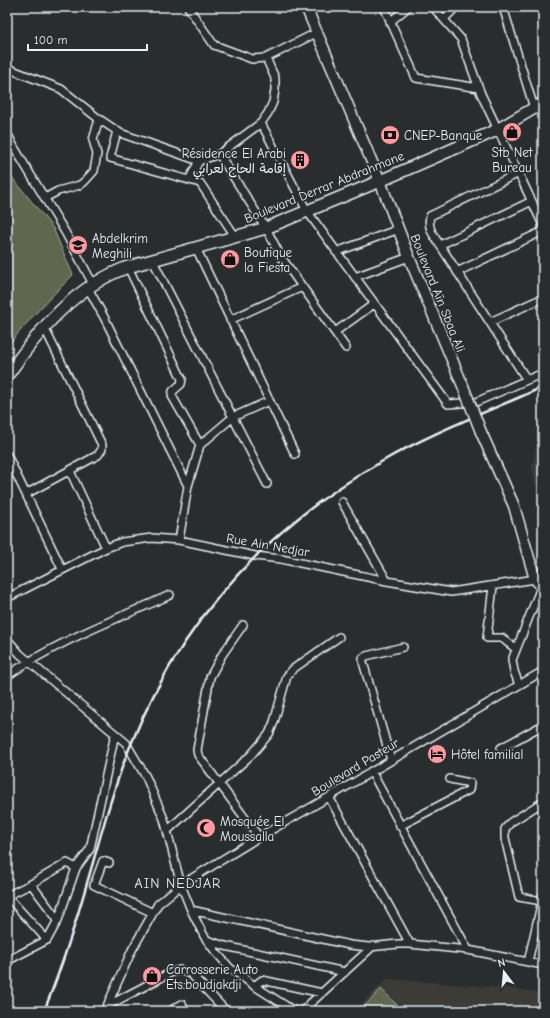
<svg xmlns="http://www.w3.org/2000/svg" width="550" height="1018" viewBox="0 0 550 1018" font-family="'Comic Neue','Playpen Sans Arabic',sans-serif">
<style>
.built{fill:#3d3a38}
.green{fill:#5f684f;stroke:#a4aca4}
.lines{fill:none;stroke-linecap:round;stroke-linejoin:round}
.street-casing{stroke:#e8f1f8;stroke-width:10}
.secondary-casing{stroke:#e8f1f8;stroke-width:13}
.primary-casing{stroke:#e8f1f8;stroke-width:14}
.street{stroke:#2a2d2e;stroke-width:7}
.secondary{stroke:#2a2d2e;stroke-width:10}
.primary{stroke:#2a2d2e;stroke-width:11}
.rail{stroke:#e8f1f8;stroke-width:2.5}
.secondary-bridge-casing{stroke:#e8f1f8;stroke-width:13;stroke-linecap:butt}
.secondary-bridge{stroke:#2a2d2e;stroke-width:10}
.labels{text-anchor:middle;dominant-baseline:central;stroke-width:3.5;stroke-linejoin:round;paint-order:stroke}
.poi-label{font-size:13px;fill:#e8f1f8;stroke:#2a2d2e;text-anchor:start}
.street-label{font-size:13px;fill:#e8f1f8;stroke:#2a2d2e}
.neighbourhood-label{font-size:14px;letter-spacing:1px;fill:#e8f1f8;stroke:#2a2d2e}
</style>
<rect width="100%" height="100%" fill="#2a2d2e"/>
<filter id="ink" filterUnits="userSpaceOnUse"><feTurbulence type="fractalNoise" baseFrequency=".025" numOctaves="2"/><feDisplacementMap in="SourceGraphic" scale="8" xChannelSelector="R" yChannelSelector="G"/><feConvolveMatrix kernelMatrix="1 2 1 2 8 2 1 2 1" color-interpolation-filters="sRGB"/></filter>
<g filter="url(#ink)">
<path class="built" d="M543,414V484L535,485L532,466Z
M542,977L543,1011H354L387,979L516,989L539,993Z"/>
<path class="green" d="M7,171L53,228L73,275C50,298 27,321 7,347Z
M381,989L400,1008L397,1011H360Z"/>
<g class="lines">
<g class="street-casing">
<path id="street" d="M188,7L214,45L252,59L266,58L316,33
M384,7L416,78L479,88
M433,7L461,39L481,94L543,225
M503,7L534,108
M444,19L456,7
M390,22L408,7
M7,68L61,89L99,119L120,133L199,161L219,154L226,149L261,123L268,113L273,102L275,90V78L266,58
M261,123L307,211L448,404L476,402L543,373
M117,131L110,158L200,183L235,236
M7,133L14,147L65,232L93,284
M219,154L266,228L281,257L346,348
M519,173L430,216C427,228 434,236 440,245L532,201
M189,180L199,161
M45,198L58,191L80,185L85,181L94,171L97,154L93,140L99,119
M440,245L527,380
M196,248L295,454
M336,252L399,229
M153,261L267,484
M128,267L182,379L181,384L173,391L172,396L200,445
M457,272L543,231
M355,277L409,257
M88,288L105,319L188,486L179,540
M230,320L302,287
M490,322L543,298
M335,332L374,304
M7,455L62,569
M70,471L106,548
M188,486L200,445L233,417L269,401
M26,494L98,455L102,449V445L44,327
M342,502L387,581
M493,586L487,638H502L516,649
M7,598L106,548L122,542L152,538L179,540L255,556L281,559L387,581L451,592L535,579
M243,625L222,655L210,677L197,750L198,755L259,837
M7,639L20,654L126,743L146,777L164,819L181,885L191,910L204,936L215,951L230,968L256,987L294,1011
M7,676C57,641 115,620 170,595
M519,685L514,671L512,660L541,587
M501,748L543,725
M391,760L363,662V658L366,656L403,647
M371,771L468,950
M329,797L410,944
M400,826L469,790L470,783L450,779
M167,831L251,755L269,734L274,722L287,676L293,669L339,637
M109,863L103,861L94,885L153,913
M76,868L67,863L31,884L58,920L76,868L90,849L115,734
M7,896L47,940L58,920
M7,896L31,884
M542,901L519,897L505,838V829L511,822L543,802
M191,910L350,945L369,947L398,944H410L468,950L543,965
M207,940L225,946L345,972
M7,961L47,940
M528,962L543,896
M254,986L262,980L322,993
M107,1007V1006L170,973L180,970L191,974L226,1011
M103,1011L107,1006L132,950L158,904L181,885L259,837L329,797L543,671
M174,1011L173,1009L182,1004L185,1011
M302,1011L373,946"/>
</g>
<g class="secondary-casing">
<path id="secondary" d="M306,7L380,181L409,257L463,386
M481,432L514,506L535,579L543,588"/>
</g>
<g class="primary-casing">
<path id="primary" d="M7,376C38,331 75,286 128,267L266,228L380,181L497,130L543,103"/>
</g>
<use href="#street" class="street"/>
<use href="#secondary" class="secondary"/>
<use href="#primary" class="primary"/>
<path class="rail" d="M44,1011C70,948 87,882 106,817C113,794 120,771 129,749C179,624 265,528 381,462C433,432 489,411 543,387"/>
<g class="secondary-bridge-casing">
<path id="secondary-bridge" d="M463,386L481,432"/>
</g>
<use href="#secondary-bridge" class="secondary-bridge"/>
</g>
</g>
<defs>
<g id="shop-disc" transform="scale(1)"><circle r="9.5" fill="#ff9aa2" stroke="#2a2d2e"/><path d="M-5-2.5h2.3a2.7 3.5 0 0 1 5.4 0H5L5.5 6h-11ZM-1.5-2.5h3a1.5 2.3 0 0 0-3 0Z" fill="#111"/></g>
<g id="bank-disc" transform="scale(1)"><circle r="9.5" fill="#ff9aa2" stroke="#2a2d2e"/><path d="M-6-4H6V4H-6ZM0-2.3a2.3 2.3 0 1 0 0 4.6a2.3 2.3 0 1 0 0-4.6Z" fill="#111"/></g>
<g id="building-disc" transform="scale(1)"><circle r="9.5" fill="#ff9aa2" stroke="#2a2d2e"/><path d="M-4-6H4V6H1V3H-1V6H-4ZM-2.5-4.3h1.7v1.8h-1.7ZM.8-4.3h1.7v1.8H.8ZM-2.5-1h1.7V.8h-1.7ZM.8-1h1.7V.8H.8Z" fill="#111"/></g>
<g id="school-disc" transform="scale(1)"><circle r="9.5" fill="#ff9aa2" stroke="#2a2d2e"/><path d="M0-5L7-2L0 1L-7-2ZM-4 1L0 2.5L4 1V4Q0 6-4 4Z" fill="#111"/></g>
<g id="hotel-disc" transform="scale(1)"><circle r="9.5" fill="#ff9aa2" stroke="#2a2d2e"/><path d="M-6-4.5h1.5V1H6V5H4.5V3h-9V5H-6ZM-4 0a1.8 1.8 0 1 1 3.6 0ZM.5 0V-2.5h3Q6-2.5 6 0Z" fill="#111"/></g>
<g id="mosque-disc" transform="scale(1)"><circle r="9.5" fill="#ff9aa2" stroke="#2a2d2e"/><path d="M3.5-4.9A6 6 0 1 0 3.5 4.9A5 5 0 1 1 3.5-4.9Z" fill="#111"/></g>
</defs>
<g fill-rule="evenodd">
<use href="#shop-disc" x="512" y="132"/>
<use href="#bank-disc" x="390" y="135"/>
<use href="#building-disc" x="300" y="160"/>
<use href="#school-disc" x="78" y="245"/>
<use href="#shop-disc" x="230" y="259"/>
<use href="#hotel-disc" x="437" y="754"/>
<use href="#mosque-disc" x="206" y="828"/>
<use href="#shop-disc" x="152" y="976"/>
</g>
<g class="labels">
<g class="poi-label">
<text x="404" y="135">CNEP-Banque</text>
<text x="512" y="152" text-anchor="middle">Stb Net<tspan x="512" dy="15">Bureau</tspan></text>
<text x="286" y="153" text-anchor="end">Résidence El Arabi<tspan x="286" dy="15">إقامة الحاج لعرابي</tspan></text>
<text x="92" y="238">Abdelkrim<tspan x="92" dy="15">Meghili</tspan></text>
<text x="244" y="252">Boutique<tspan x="244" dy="15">la Fiesta</tspan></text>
<text x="451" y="754">Hôtel familial</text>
<text x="220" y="821">Mosquée El<tspan x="220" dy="15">Moussalla</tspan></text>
<text x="166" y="969">Carrosserie Auto<tspan x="166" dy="15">Ets:boudjakdji</tspan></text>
</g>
<g class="street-label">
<text transform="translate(324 187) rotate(-22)">Boulevard Derrar Abdrahmane</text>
<text transform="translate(438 293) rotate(68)">Boulevard Aïn Sbaa Ali</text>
<text transform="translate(268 545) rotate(10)">Rue Ain Nedjar</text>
<text transform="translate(355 767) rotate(-31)">Boulevard Pasteur</text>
</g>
<g class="neighbourhood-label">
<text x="178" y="883">AIN NEDJAR</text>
</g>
</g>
<rect width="550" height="1018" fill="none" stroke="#2a2d2e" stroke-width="24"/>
<rect x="12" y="12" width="526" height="994" fill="none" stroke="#e8f1f8" stroke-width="1.5" filter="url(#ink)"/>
<g transform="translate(504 972) rotate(344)" stroke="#2a2d2e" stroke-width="3" paint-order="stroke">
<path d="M0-3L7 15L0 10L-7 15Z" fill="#e8f1f8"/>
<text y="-6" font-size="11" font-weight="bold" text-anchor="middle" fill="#e8f1f8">N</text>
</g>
<path d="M28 44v6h119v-6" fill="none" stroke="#e8f1f8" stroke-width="2"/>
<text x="34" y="44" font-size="12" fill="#e8f1f8" stroke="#2a2d2e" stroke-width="3" paint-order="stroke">100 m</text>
</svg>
